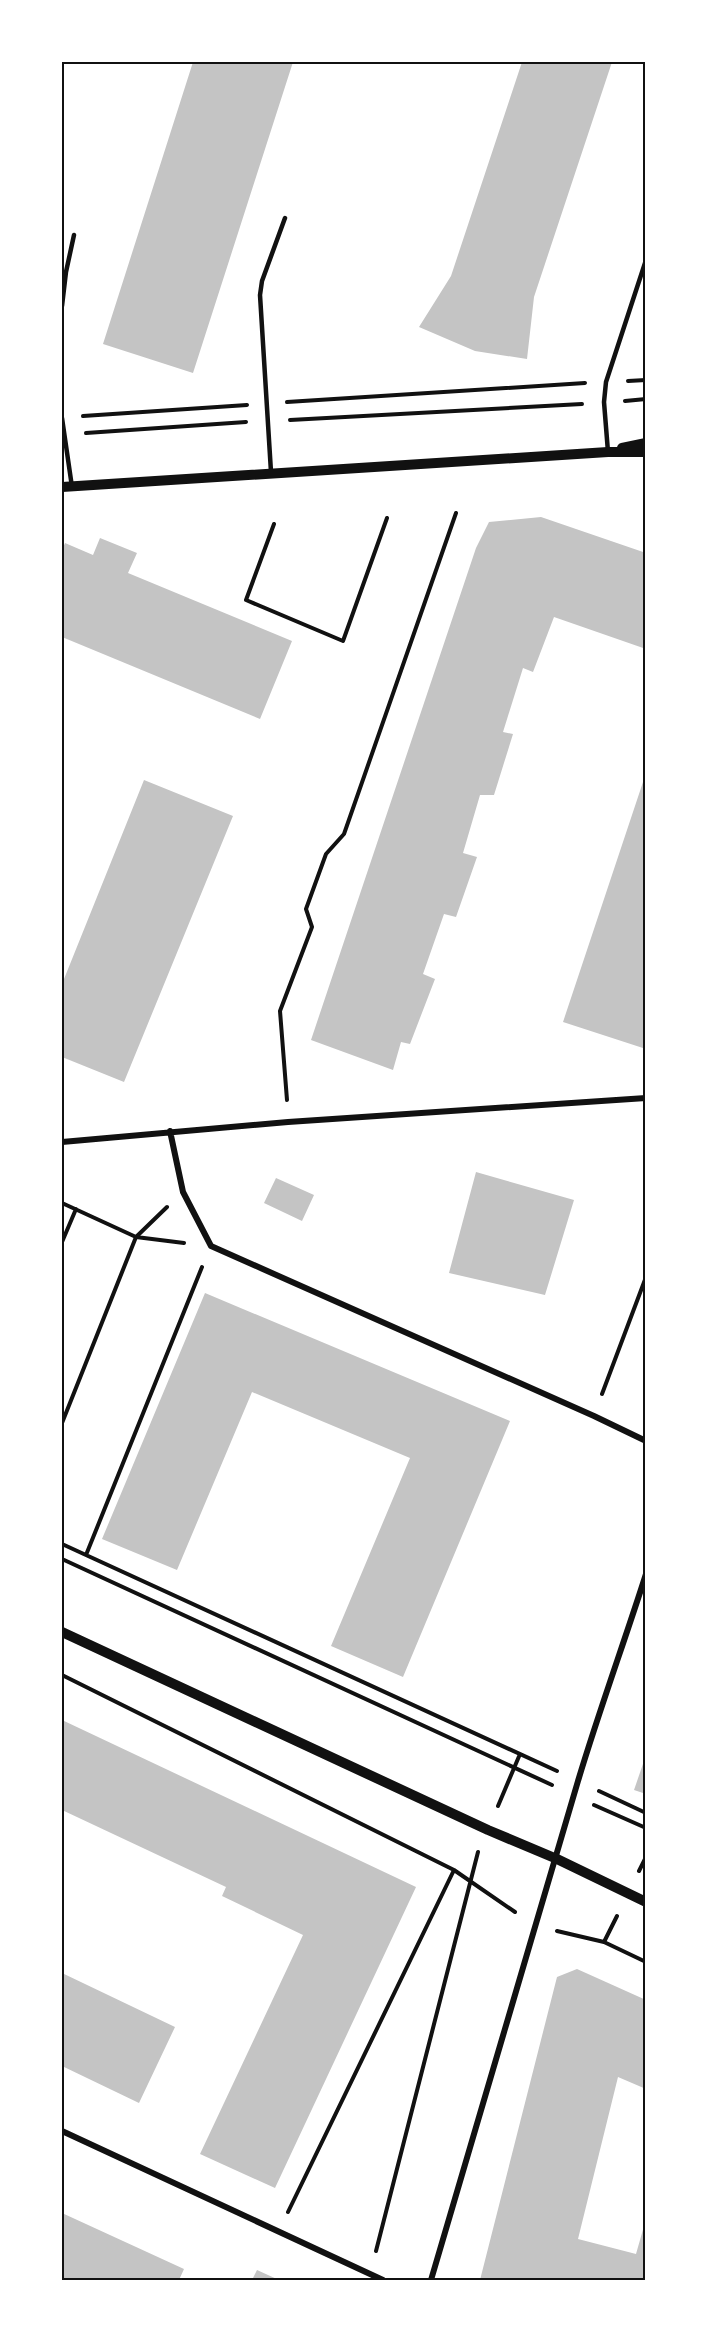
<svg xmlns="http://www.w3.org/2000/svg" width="707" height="2342" viewBox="0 0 707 2342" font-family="'Libre Baskerville',serif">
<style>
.building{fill:#c4c4c4}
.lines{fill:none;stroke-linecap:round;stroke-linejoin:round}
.path{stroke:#111;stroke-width:4}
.service{stroke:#111;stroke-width:4.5}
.minor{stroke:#111;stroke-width:6}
.tertiary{stroke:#111;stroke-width:10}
.neatline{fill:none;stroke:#111;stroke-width:2}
</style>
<rect width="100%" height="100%" fill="#fff"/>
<path class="building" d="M193,62H293L193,373L103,344Z
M522,62H612L534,297L527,359L475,351L419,327L451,276Z
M541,517L646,553V649L554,617L533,672L523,668L503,732L513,734L494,795H480L463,853L477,857L456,917L444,914L423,974L435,979L410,1044L401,1042L393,1070L311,1040L476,548L489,522Z
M100,538L137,553L128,573L292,641L260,719L62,637V550L65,543L93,555Z
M645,776H646V1049L563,1022Z
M144,780L233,816L124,1082L62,1057V984Z
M476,1172L574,1200L545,1295L449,1273Z
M276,1178L314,1195L302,1221L264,1203Z
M205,1293L510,1421L403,1677L331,1646L410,1458L252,1392L177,1570L102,1539Z
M62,1720L416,1887L275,2188L200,2154L303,1935L222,1896L226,1887L62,1810Z
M645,1758H646V1794L634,1790Z
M577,1969L646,2000V2089L618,2077L578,2239L636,2254L646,2219V2280H480L557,1977Z
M62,1973L175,2027L139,2103L62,2066Z
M62,2213L184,2269L179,2280H62Z
M257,2270L279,2280H252Z"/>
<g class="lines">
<path class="path" d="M628,381L646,380
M625,401L646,399
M287,402L585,383
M83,416L247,405
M290,420L582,404
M86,433L246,422
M274,524L246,600L343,641L387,518
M287,1100L280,1011L312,927L306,909L326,854L344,834L456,513
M62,1203L136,1237L184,1243
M62,1242L76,1209
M602,1394L646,1277
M62,1423L136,1237L167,1207
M62,1544L557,1771
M86,1555L202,1267
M62,1559L552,1785
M62,1675L454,1870L515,1912
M599,1791L646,1813
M594,1805L646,1828
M498,1806L520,1754
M639,1871L646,1857
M557,1931L604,1942L646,1962
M604,1942L617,1916
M288,2212L454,1870
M376,2251L478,1852"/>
<path class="service" d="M62,306L66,272L74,235
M62,418L72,487
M608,452L604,402L606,382L646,260
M271,472L260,295L262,281L285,218"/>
<path class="minor" d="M170,1131L183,1192L211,1246L594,1416L646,1441
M62,1142L288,1122L646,1098
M62,2131L383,2280
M431,2280C480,2114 529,1947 578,1781C599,1711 624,1643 646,1574"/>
<path class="tertiary" d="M622,448L646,443
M62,487L608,452H646
M62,1632L488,1830L557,1859L646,1902"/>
</g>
<rect width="707" height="2342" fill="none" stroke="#ffffff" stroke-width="126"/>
<rect x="63" y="63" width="581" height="2216" class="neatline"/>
</svg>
